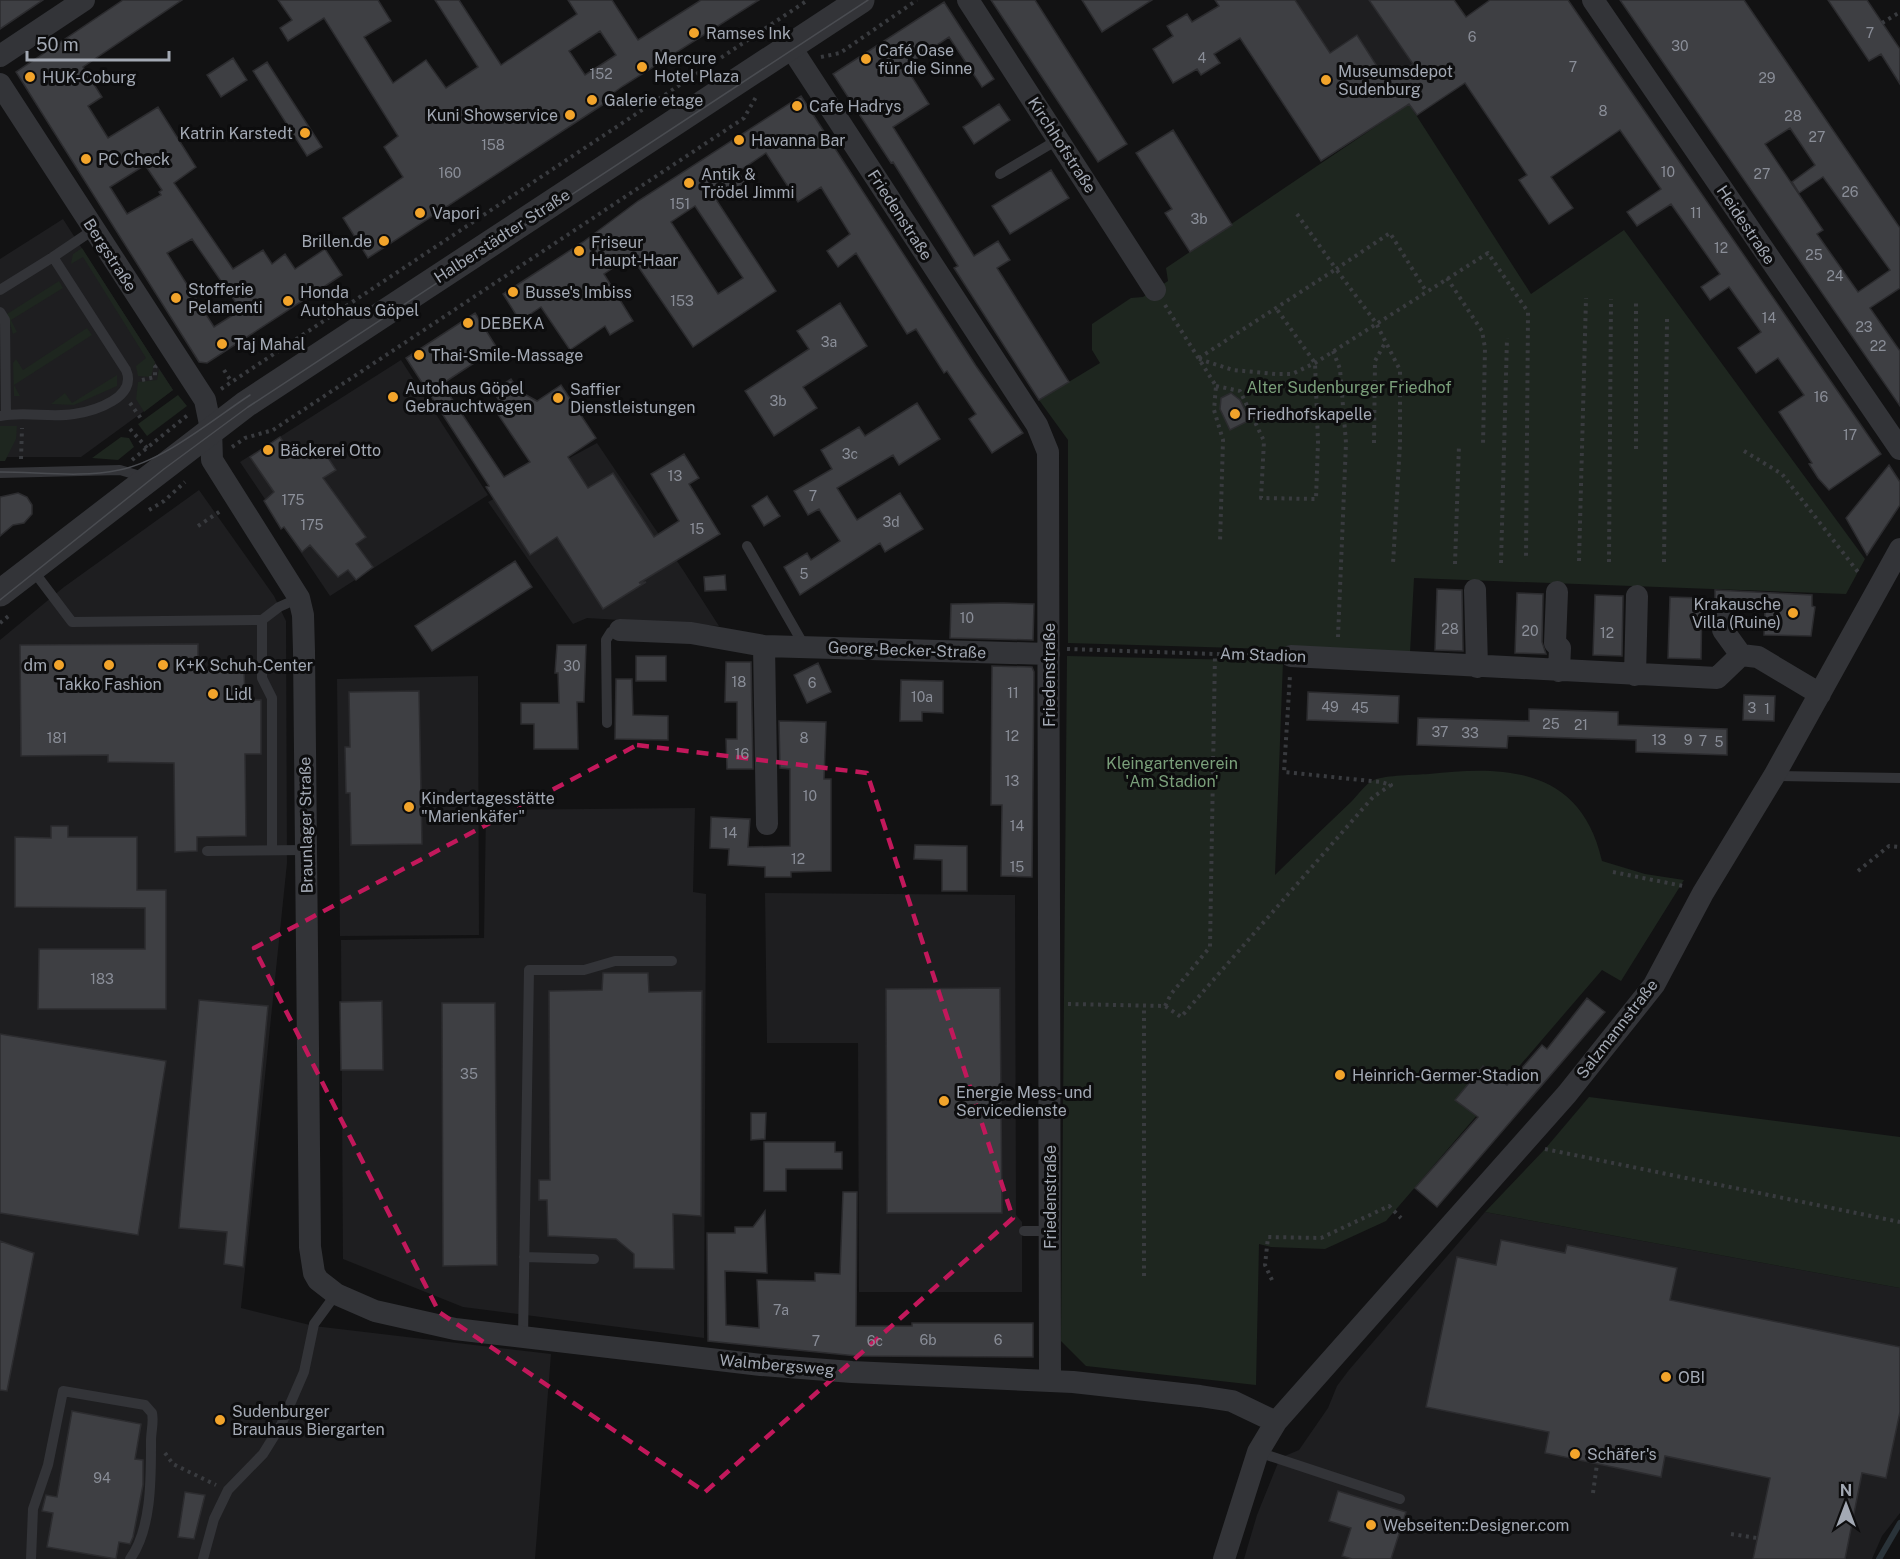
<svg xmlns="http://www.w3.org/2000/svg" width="1900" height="1559" viewBox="0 0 1900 1559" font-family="'Public Sans',sans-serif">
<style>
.built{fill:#1e1e20}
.green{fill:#1e261f}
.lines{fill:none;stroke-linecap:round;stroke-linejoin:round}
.stream{stroke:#2a3339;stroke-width:6}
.building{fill:#3e3f43;stroke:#2c2c2f;stroke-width:1.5;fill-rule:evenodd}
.path{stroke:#393b3f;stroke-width:4;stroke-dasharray:3 4.5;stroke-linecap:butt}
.service{stroke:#333438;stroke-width:10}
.minor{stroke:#333438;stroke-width:22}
.tertiary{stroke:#333438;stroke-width:27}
.tram{stroke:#4a4c51;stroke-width:1.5}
.marked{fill:none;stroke:#c2185b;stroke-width:4.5;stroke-dasharray:12 8;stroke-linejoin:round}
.poi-dot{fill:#f2a42b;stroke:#0d0d0e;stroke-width:2}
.labels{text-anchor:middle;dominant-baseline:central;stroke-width:6;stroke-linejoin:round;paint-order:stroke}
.number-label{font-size:14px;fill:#8a8e98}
.poi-label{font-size:16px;fill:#a3a9b4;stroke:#0d0d0e;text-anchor:start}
.street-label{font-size:16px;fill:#a3a9b4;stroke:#0d0d0e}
.park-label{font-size:16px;fill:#7a9f7a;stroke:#0d0d0e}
</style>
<rect width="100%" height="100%" fill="#121213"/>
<path class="built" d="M1215,0H1434L1483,71L1417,115L1409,104L1321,161Z
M63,219L173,390L81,457H0V259Z
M401,360L488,495L330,596L240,462Z
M597,443L683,570L719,626L587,618L573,624L488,502Z
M199,490L274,596L286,621L287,863L241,1308L314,1326L551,1354L535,1559H0V640L64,587Z
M478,676L479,935L340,936L337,679Z
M695,808L693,892L706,894L704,1338L463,1307L343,1259L341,940L484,938L486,810Z
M765,893L1015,895L1016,1215L1022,1222V1292H859L858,1043H767Z
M1485,1212L1900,1288V1513L1882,1536L1872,1559H1244L1257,1515L1280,1458L1299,1450L1328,1408L1337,1386L1349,1370Z"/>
<path class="green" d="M1409,104L1531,294L1624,230L1865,559L1846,594L1414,578L1410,653L1068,643V440L1039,400L1100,363L1092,350V324L1131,298L1143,297L1168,281L1166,268Z
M82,248L155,362L151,377L138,376L136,366L146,358L83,257L71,264L73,254Z
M59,281L63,288L11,320L17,332L13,334L7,314Z
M87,328L92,335L14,385L20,396H14L13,363L16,359L23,370Z
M159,369L173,390L144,412L136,399L138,382L157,380Z
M117,375V386L74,405L51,404L65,393L72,403Z
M178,395L187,406L147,436L138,424Z
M0,426H17L16,439L5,461H0Z
M121,437L129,438L134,447L118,460L92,458Z
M1067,656L1283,661L1275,875C1300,850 1326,826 1351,802C1357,796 1366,783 1374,780C1386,775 1415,775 1429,774C1508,765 1581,769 1602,861L1645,874L1684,880L1621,981L1602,970L1386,1221L1325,1249L1271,1247L1259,1244L1256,1385L1086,1366L1061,1341Z
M1589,1097L1900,1137V1288L1485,1212L1545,1149Z"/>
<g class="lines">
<path class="stream" d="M1879,1559L1900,1523"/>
</g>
<path class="building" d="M0,0H43L0,29Z
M123,0H182L83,67L102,97L88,106L108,138L158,107L196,167L174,183L233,269L263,250L272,264L285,254L295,269L325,249L342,275L207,363L199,362L16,72ZM145,165L162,190L159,192L161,195L127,214L110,187ZM192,239L241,310L214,327L167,253Z
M278,0H378L391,21L364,37L393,83L426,60L446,88L478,67L435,0H459L501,65L577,14L568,0H612L638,40L701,0H759L623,86L602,101L604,104L368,258L343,218L403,177L384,147L398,136L324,18L288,41L280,28L292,20ZM600,31L616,55L585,75L569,51Z
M991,0H1035L1127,144L1098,162Z
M1082,0H1152L1102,32Z
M1215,0H1295L1330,53L1357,35L1387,82L1413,64L1369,0H1454L1466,17L1490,0H1568L1881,454L1829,490L1818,478L1809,464L1812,463L1779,412L1804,395L1778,358L1756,373L1738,348L1761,332L1729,287L1710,300L1701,287L1720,274L1671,204L1637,226L1627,212L1661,189L1620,130L1551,177L1573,208L1549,224L1519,180L1527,175L1465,83L1417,115L1409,104L1321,161L1240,38L1214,54L1220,63L1201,75L1197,69L1173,83L1153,49L1173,36L1167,26L1187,14L1192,22L1219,6Z
M1620,0H1744L1900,228V288L1870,308L1900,351V406ZM1790,128L1815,165L1792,182L1799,193L1823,177L1890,270L1858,292L1817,234L1823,230L1765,144Z
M1828,0H1867L1900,49V84L1881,54L1869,61Z
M944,2L994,79L982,87L949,37L905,66L929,104L893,127L974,256L998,241L1010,260L997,268L1069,382L1039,400L954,268L958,266L893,162L891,163L833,74Z
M233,58L247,80L221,97L207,75Z
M267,62L322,147L307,156L253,71Z
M801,96L976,366L1023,433L992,453L969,419L976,414L947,371L944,373L916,329L907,334L856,253L838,267L827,251L850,234L821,187L798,202L766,153L738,172L745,182L717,201L776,291L693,347L631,256L604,274L633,321L610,335L605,326L570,350L541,307L520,321L503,294L583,242L638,201ZM695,206L743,278L718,294L671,222Z
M999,104L1010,120L974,144L963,127Z
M1173,130L1232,225L1190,252L1165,213L1172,209L1136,153Z
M1051,170L1069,198L1010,234L992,206Z
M840,303L867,346L803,387L817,408L774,436L745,391L809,349L797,331Z
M475,313L497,348L442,384L504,477L530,462L493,407L500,402L493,391L511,379L519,391L537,401L561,385L596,438L568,457L588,488L613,473L654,537L679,521L651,474L684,454L699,478L689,484L720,534L639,583L646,582L603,609L557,537L530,555L486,487L489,486L406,358Z
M1231,393L1240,400L1250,420L1230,430L1220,409L1221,398Z
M917,403L940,439L899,465L893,455L837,488L857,520L900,493L923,529L885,552L880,543L800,595L784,567L807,553L811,560L840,541L819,509L808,515L794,491L832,469L821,450L859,427L865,436Z
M280,437L290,452L300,445L310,459L323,450L336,470L323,478L366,537L356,544L373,567L356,580L348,570L338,577L310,545L302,552L284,527L281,529L264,501L274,492L250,457Z
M1889,465L1900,482V505L1867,555L1846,518Z
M18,493L27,497L32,505V514L24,523L13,525L0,536V497Z
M767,496L780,516L764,526L752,506Z
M515,561L532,587L432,651L415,626Z
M725,575L726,590L705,591L704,577Z
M1437,589L1462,590L1463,651L1435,650Z
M1715,590L1812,595V606L1815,607L1811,636L1764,635L1765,610L1737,609L1732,600L1725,598L1715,601Z
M1517,593L1543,594L1542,642L1546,654L1515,653Z
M1595,595L1623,596L1622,656L1593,655Z
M1670,597L1702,598L1701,659L1668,658Z
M1003,603L1034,604L1033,640L950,638L951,604Z
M198,644V669L244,668L245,700H261V754H245L246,836L197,837V851L175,852L174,763L108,762V755L21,756L20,645Z
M557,645H586L584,702H577L578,749H534V724H521V703H559L558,673H555Z
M636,656H666V681H636Z
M726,662H751L753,769H727L726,739H737V702H725Z
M818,663L831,692L807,703L794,675Z
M992,666L1032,667L1034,672L1032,877L1001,876L1002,805H991Z
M616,679H632L633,715L668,716V740L615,739Z
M901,680L943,681V713L922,712V721H900Z
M419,691L422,844L351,845L350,793H346L345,747H350L349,692Z
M1308,692L1399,696L1398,723L1307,720Z
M1744,695L1775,696L1774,721L1743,720Z
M1529,709L1618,712V725L1727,729V755L1636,752V740L1508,736L1507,748L1417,745L1418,718L1529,721Z
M779,721L826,722L824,779H831V871L791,872V877H765V867L728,865L729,849L710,848L711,817L750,819L748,847L790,846V769L780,768Z
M51,826H68V837H137V890H166V1009H38L39,949H145V908L15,907V837L51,838Z
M915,845L967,846V891H942V860L914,859Z
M603,973H648L649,992L702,991L701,1216L673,1214L674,1269L634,1268V1254L616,1239L548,1236L547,1200H539V1180H550L549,991L602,990Z
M1000,988L1002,1213H887L886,989Z
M1587,998L1605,1012L1437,1207L1415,1188L1478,1117L1455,1100L1483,1066L1507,1085L1542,1045L1547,1049Z
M199,1000L268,1006L243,1267L224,1264L227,1232L179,1228Z
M382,1001L383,1070H341L340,1002Z
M442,1003H495L497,1265L443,1266Z
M0,1034L166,1061L138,1235L0,1213Z
M751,1113H766L765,1139L751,1140Z
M764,1142H835V1152H842V1169H786V1191H764Z
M843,1192H857L856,1326H912V1323H1033V1357L857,1356L708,1341L707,1233H735V1227H753L765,1211L767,1273L725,1271L726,1325L759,1328L757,1280L815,1281V1273L840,1274Z
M1501,1240L1565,1253L1567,1245L1677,1268L1670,1300L1900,1347V1412L1886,1478L1862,1473L1845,1559H1753L1770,1478L1665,1456L1661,1477L1545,1453L1549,1432L1426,1407L1457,1257L1496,1265Z
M0,1241L34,1253L7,1391L0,1390Z
M72,1411L141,1424L135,1459L143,1460V1485L133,1537L130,1544L119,1542L116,1559L47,1547L53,1513L42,1511L46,1495L57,1497Z
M1338,1491L1406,1512L1391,1559H1352L1342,1556L1351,1528L1329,1521Z
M185,1492L205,1495L194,1539L178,1537Z"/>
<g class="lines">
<path class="path" d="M1882,23L1900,12
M821,57L840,53L917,0
M1297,214L1336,269L1390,233L1426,291
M1447,278L1482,331L1485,348L1483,445
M1165,305L1216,386L1214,410L1223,440L1220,543
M1333,351L1340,369L1346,443L1338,637
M1199,358L1336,269L1376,323L1400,370V444L1393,564
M1199,359L1233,370L1276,374H1292L1315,363L1488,253L1528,312L1526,560
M224,370L231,381
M142,380L155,377V367L159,364
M1216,386L1240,391L1264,441L1261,498L1316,499L1318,442L1315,363L1276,308
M221,389L808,0
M130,403L142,420
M130,429L147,448
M1374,443L1375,361L1386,341
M232,447L245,438L273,430L744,118L756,97
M1636,449V301
M1744,451L1782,474L1858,572
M21,459L22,428
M132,460L189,414
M149,510L164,501L185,482
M198,526L222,510
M1579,561L1586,298
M1609,562L1611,299
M1664,562L1667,319
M1501,563L1507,338
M1455,564L1459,445
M0,623L11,614
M1067,649L1273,656
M1858,871L1889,846L1900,847
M1613,872L1683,886
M1068,1004L1165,1006L1181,1017L1373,797L1391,785L1381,782L1284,772L1290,675
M1165,1006L1171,994L1210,947L1215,654
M1545,1149L1900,1222
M1144,1276V1006
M1272,1280L1265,1265L1268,1237L1321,1238L1389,1206L1401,1218
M165,1453L173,1464L216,1485
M1593,1493L1597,1464
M1731,1534L1757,1538"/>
<path class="service" d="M1000,174L1059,139
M0,290L53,257
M0,312L5,320L6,415
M0,416C24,411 50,418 74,414C95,411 138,397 126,370L53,257L93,230
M0,473L120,470L147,478
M747,546L805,647
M32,569L72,622L262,620L279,607L299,598
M262,620V678L272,698V850
M607,723L606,640L611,632L620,630
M1774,776L1900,778
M207,851L306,850
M1024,1231H1050
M524,1257L594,1259
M523,1338L529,970H584L615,961H672
M1258,1452L1400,1499
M31,1559L33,1509L48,1465L63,1391L145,1405L152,1413C154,1422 151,1431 151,1441C151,1476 152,1529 130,1559
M203,1559L214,1519L228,1490L263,1454L281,1425L304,1372L314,1324L336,1294"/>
<path class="minor" d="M968,0L1155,290
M1593,0L1900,449
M790,46L1037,425L1048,452L1050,1380
M0,56L84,0
M0,84L205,400L211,429L212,460L299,598L303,615L304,651L310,1247L314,1273L318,1280L336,1294L375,1311L455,1329L761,1365L852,1372L1073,1382L1200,1396L1232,1401L1276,1422
M1475,590L1477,667
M1557,592L1555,643L1560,648L1559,671
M1724,611L1723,630L1741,655
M620,630L691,633L764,646L1049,654
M764,646L767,824
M1291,656L1717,678L1741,655L1758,657L1820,694
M1635,675L1637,596
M1224,1559L1258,1452L1276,1422L1567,1094L1654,985L1703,893L1774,776L1900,549"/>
<path class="tertiary" d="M0,593L246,404L861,0"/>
<path class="tram" d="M0,472C39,472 81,478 119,470C164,461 212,420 250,395
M0,600L164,469L248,407L868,0"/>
</g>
<path class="marked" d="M637,745L867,773L1013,1218L705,1492L439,1312L254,948Z"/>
<g class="poi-dot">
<circle cx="694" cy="33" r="6"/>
<circle cx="866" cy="59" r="6"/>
<circle cx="642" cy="67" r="6"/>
<circle cx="30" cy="77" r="6"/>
<circle cx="1326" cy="80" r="6"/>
<circle cx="592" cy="100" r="6"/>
<circle cx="797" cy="106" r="6"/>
<circle cx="570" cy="115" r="6"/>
<circle cx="305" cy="133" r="6"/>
<circle cx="739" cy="140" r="6"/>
<circle cx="86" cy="159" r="6"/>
<circle cx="689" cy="183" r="6"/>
<circle cx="420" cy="213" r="6"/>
<circle cx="384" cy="241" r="6"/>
<circle cx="579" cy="251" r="6"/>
<circle cx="513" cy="292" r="6"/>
<circle cx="176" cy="298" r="6"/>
<circle cx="288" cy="301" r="6"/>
<circle cx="468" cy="323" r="6"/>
<circle cx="222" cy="344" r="6"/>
<circle cx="419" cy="355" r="6"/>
<circle cx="393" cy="397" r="6"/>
<circle cx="558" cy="398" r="6"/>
<circle cx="1235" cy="414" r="6"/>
<circle cx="268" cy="450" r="6"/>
<circle cx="1793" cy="613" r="6"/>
<circle cx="59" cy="665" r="6"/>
<circle cx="109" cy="665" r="6"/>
<circle cx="163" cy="665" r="6"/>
<circle cx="213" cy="694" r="6"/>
<circle cx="409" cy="807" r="6"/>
<circle cx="1340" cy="1075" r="6"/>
<circle cx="944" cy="1101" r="6"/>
<circle cx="1666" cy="1377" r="6"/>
<circle cx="220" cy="1420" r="6"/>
<circle cx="1575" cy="1454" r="6"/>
<circle cx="1371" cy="1525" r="6"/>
</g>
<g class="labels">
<g class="number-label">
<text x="1870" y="33">7</text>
<text x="1472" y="37">6</text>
<text x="1680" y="46">30</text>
<text x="1202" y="58">4</text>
<text x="1573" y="67">7</text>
<text x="601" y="74">152</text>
<text x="1767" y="78">29</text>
<text x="1603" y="111">8</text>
<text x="1793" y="116">28</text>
<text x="1817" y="137">27</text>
<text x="493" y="145">158</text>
<text x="1668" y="172">10</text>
<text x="450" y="173">160</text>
<text x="1762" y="174">27</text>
<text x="1850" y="192">26</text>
<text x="680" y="204">151</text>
<text x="1696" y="213">11</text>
<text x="1199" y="219">3b</text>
<text x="1721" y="248">12</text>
<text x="1814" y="255">25</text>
<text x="1835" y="276">24</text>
<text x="682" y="301">153</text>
<text x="1769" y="318">14</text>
<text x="1864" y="327">23</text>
<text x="829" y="342">3a</text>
<text x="1878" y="346">22</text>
<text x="1821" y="397">16</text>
<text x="778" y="401">3b</text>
<text x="1850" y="435">17</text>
<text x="850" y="454">3c</text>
<text x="675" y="476">13</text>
<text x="813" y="496">7</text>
<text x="293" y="500">175</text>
<text x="891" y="522">3d</text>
<text x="312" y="525">175</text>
<text x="697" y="529">15</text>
<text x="804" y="574">5</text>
<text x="967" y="618">10</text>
<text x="1450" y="629">28</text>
<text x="1530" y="631">20</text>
<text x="1607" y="633">12</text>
<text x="572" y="666">30</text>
<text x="739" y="682">18</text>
<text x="812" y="683">6</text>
<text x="1013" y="693">11</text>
<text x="922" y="697">10a</text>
<text x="1330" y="707">49</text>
<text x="1360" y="708">45</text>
<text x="1752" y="708">3</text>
<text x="1767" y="709">1</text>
<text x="1551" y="724">25</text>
<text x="1581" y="725">21</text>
<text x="1440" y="732">37</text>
<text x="1470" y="733">33</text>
<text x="1012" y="736">12</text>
<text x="57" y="738">181</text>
<text x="804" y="738">8</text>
<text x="1659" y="740">13</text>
<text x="1688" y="740">9</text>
<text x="1703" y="741">7</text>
<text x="1719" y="742">5</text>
<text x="742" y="754">16</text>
<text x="1012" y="781">13</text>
<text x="810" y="796">10</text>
<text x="1017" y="826">14</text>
<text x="730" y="833">14</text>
<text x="798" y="859">12</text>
<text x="1017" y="867">15</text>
<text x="102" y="979">183</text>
<text x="469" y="1074">35</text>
<text x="781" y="1310">7a</text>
<text x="928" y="1340">6b</text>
<text x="998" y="1340">6</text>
<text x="816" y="1341">7</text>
<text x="875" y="1341">6c</text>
<text x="102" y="1478">94</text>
</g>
<g class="poi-label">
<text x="706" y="33">Ramses Ink</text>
<text x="878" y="50">Café Oase<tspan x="878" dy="18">für die Sinne</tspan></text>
<text x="654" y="58">Mercure<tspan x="654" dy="18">Hotel Plaza</tspan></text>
<text x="1338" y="71">Museumsdepot<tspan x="1338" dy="18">Sudenburg</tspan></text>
<text x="42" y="77">HUK-Coburg</text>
<text x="604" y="100">Galerie etage</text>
<text x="809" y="106">Cafe Hadrys</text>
<text x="558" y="115" text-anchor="end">Kuni Showservice</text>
<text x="293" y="133" text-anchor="end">Katrin Karstedt</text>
<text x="751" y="140">Havanna Bar</text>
<text x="98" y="159">PC Check</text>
<text x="701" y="174">Antik &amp;<tspan x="701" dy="18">Trödel Jimmi</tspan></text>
<text x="432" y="213">Vapori</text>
<text x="372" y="241" text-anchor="end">Brillen.de</text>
<text x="591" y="242">Friseur<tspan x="591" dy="18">Haupt-Haar</tspan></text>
<text x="188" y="289">Stofferie<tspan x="188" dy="18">Pelamenti</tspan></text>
<text x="300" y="292">Honda<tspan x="300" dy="18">Autohaus Göpel</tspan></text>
<text x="525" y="292">Busse's Imbiss</text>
<text x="480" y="323">DEBEKA</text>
<text x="234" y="344">Taj Mahal</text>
<text x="431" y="355">Thai-Smile-Massage</text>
<text x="405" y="388">Autohaus Göpel<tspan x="405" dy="18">Gebrauchtwagen</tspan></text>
<text x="570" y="389">Saffier<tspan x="570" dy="18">Dienstleistungen</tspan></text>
<text x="1247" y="414">Friedhofskapelle</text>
<text x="280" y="450">Bäckerei Otto</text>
<text x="1781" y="604" text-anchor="end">Krakausche<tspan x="1781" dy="18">Villa (Ruine)</tspan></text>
<text x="47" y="665" text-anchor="end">dm</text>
<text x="175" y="665">K+K Schuh-Center</text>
<text x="109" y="684" text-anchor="middle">Takko Fashion</text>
<text x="225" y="694">Lidl</text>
<text x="421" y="798">Kindertagesstätte<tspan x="421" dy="18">"Marienkäfer"</tspan></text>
<text x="1352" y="1075">Heinrich-Germer-Stadion</text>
<text x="956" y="1092">Energie Mess- und<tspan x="956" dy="18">Servicedienste</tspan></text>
<text x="1678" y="1377">OBI</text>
<text x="232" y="1411">Sudenburger<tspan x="232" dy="18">Brauhaus Biergarten</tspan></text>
<text x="1587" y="1454">Schäfer's</text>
<text x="1383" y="1525">Webseiten::Designer.com</text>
</g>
<g class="street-label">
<text transform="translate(1062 145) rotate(57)">Kirchhofstraße</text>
<text transform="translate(900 215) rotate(57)">Friedenstraße</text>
<text transform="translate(1746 225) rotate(56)">Heidestraße</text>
<text transform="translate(502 236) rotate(-33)">Halberstädter Straße</text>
<text transform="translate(110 255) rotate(57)">Bergstraße</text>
<text transform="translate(907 650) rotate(2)">Georg-Becker-Straße</text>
<text transform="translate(1263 655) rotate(2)">Am Stadion</text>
<text transform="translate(1049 675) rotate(-90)">Friedenstraße</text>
<text transform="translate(306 825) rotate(-91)">Braunlager Straße</text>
<text transform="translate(1617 1029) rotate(-52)">Salzmannstraße</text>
<text transform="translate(1050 1197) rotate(-90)">Friedenstraße</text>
<text transform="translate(777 1365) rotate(5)">Walmbergsweg</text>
</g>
<g class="park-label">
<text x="1349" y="387">Alter Sudenburger Friedhof</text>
<text x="1172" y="763">Kleingartenverein<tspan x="1172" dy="18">'Am Stadion'</tspan></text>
</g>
</g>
<g transform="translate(1846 1505)" stroke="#0d0d0e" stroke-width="4.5" paint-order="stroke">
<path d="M0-4.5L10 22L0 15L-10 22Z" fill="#a3a9b4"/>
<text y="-9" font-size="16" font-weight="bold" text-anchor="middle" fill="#a3a9b4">N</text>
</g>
<path d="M27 51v9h142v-9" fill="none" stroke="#a3a9b4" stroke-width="3"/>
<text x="36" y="51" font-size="18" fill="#a3a9b4" stroke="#0d0d0e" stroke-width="4.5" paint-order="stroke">50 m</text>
</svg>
